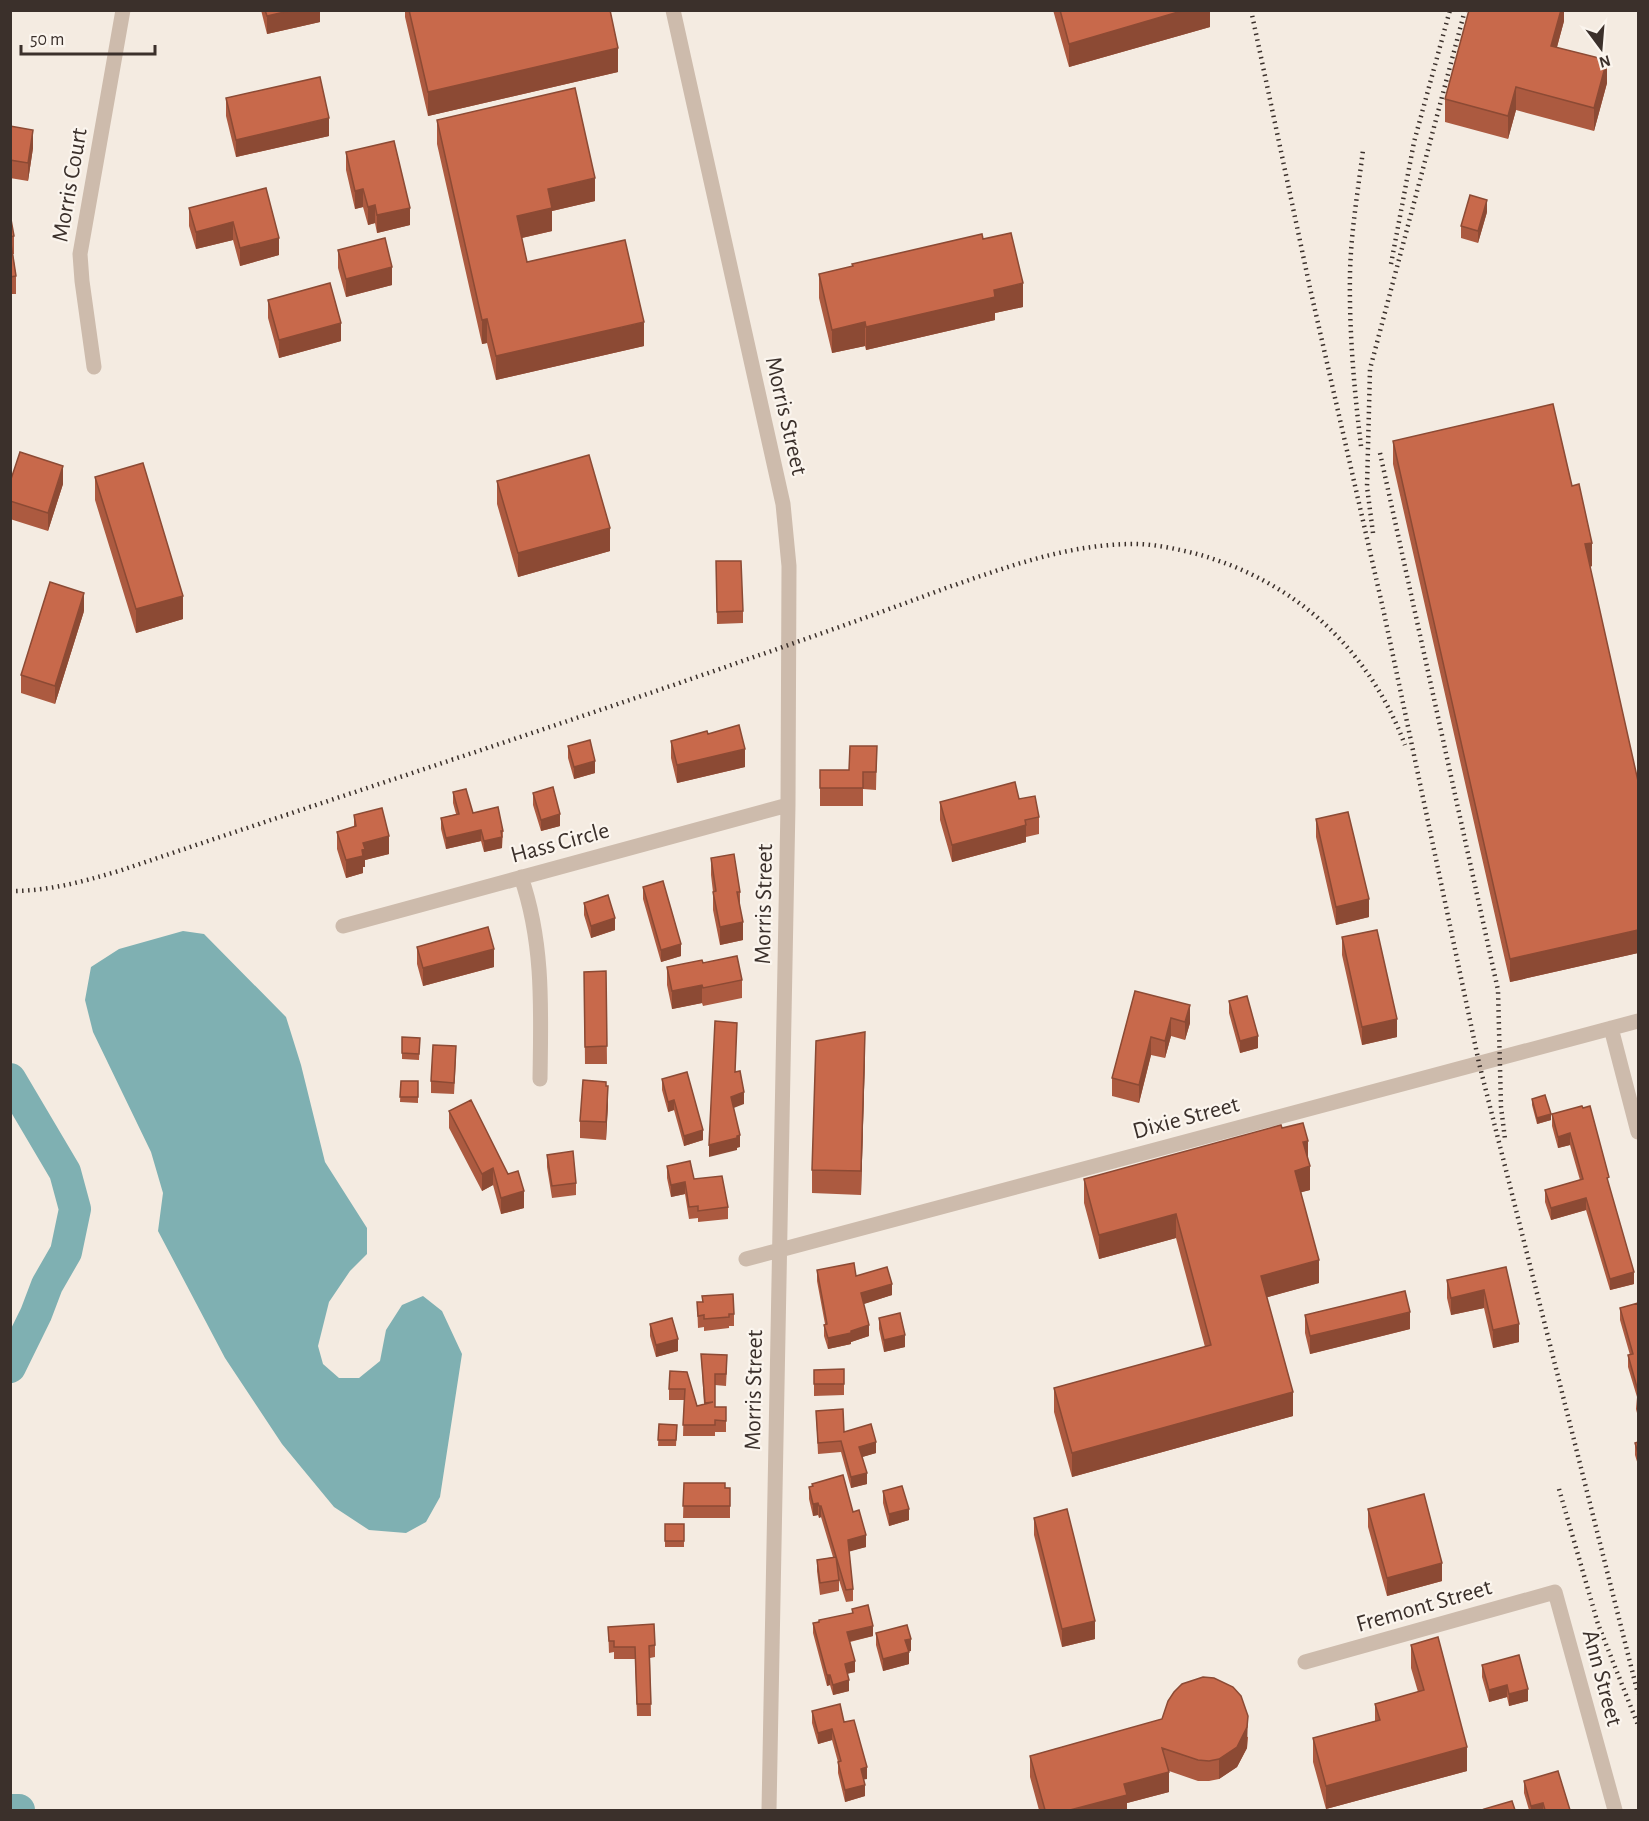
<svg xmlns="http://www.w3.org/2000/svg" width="1649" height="1821" viewBox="0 0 1649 1821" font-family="'Alegreya Sans',sans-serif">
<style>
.water{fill:#7fb0b2}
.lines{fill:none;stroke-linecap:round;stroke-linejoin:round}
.river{stroke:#7fb0b2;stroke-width:32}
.street{stroke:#cdbbac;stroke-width:15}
.rail{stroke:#3b302b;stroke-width:4.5;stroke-dasharray:1.5 4.5;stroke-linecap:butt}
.wall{fill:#ac5a40}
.shaded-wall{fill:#8c4a34}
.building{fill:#c8694b;stroke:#8c4a34;stroke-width:1.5}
.labels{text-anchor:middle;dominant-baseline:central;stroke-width:4.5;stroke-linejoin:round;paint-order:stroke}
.street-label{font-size:24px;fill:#3b302b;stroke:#fbf5ee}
</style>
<rect width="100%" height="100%" fill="#f4ebe1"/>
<path class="water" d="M183,931L204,934L286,1017L301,1065L325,1162L367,1228V1254L350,1271L329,1302L318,1346L323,1364L339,1378H359L380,1361L386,1330L402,1305L423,1296L442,1311L462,1354L440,1497L426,1522L406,1533L369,1530L334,1507L282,1444L225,1358L158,1231L163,1193L151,1152L93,1032L85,1000L91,967L119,949Z"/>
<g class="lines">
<path class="river" d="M10,1079L65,1172L75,1209L66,1252L47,1285L36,1314L10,1367
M10,1810H19"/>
<path class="street" d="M673,10L783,504L789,566L788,805L769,1810
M94,367L82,281L80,254L123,10
M521,877C544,943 541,1011 540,1079
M343,926L788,805
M1611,1028L1638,1132
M746,1259L1638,1021
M1305,1662L1555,1592L1615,1810"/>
<path class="rail" d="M1251,10L1310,288L1384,613L1479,1063L1638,1694
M1391,264L1414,142L1450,10
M1361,446C1354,388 1349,331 1350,273C1351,231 1358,191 1363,150
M1380,453L1498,990L1501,1107L1505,1139
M1373,533L1367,487L1370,369L1465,10
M10,891C50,891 81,882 119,871C343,795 568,723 791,644C843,626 895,607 946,588C1007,567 1068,544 1134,544C1155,544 1177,549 1197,554C1295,581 1369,649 1405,745
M1559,1489L1598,1624L1638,1725"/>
</g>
<path class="wall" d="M261,10H320V22L267,34Z
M405,10H610L618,72L428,116L405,17Z
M1053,10H1210V27L1069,67Z
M1564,10V21L1557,47L1607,83L1594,131L1516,110L1508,139L1445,122V99Z
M226,98L329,136L236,157L226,116Z
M437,120L595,201L552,211V231L522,238L527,262L644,346L496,380L487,343L482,344L437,144Z
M10,126L33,148L28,181L10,178Z
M346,152L410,225L377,233L375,223L368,225L363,207L355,209L346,170Z
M189,208L279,238V255L240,266L233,240L196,249L189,226Z
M1487,212L1478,243L1461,238V226Z
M10,214L14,236V254H13L16,276V294H10Z
M983,239L1023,307L995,313V320L866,350L865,346L832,353L819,298V274Z
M338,250L392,285L346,297L338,268Z
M268,300L341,341L279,358L268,318Z
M1393,441L1572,486L1592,566L1590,567L1638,781V953L1510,982L1393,464Z
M95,477L183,619L136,633L95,500Z
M497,481L610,551L518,577L497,504Z
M10,482L63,484L48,531L10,519Z
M716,561L743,611V623L717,624Z
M84,611L55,704L21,693V675Z
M708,734L745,767L677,783L671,758V741Z
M568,746L595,773L574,779L568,758Z
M877,746L876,790L863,789V806H820V770H849Z
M453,792L473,813L503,831L502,848L484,852L481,841L446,849L441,829V818L456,814L453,803Z
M533,793L560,826L541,831L533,805Z
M1019,799L1039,817V834L1026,837V842L952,862L940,820V802Z
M354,815L389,854L365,860V867H363V873L346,878L337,849V832L354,827Z
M1316,819L1369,917L1336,925L1316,837Z
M711,858L740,892V909L743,940L720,945L713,910V892L711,875Z
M643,887L681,956L661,962L643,899Z
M584,903L615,930L591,938L584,915Z
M1342,937L1397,1037L1362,1045L1342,955Z
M417,947L494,967L423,986L417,964Z
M703,963L742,980V998L703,1006L702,1003L672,1009L667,985V967Z
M606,971L607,1064H585L584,972Z
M1135,991L1190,1023L1185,1040L1171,1036L1165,1058L1151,1055L1139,1103L1112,1096V1078Z
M1229,1001L1258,1048L1240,1053L1229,1013Z
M402,1037L420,1038L419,1060L402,1059Z
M865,1055L861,1195L812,1193V1170Z
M456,1058L454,1094L431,1093V1081Z
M662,1079L703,1140L684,1146L674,1110L668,1112L662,1090Z
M401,1081H418V1103L400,1102Z
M606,1086L608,1104L606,1140L580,1138V1121Z
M1532,1099L1551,1120L1537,1124L1532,1105Z
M1582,1106L1609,1187L1634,1284L1610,1290L1586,1210L1551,1220L1545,1202V1190L1580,1180L1570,1145L1558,1148L1552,1126V1114Z
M449,1111L524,1208L501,1214L493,1185L482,1191L449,1128Z
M1282,1128L1308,1158L1310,1190L1301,1192L1319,1283L1267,1297L1293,1416L1072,1477L1054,1412V1388L1205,1347L1176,1238L1099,1259L1084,1203V1179Z
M547,1155L576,1183V1195L552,1198L547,1167Z
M667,1166L694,1179L728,1207V1219L698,1222V1218L689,1219L685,1194L671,1197L667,1178Z
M1506,1267L1519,1342L1493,1348L1484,1308L1451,1315L1447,1298V1280Z
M817,1270L856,1276L892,1295L863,1304L869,1336L851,1342V1344L828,1349L824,1336V1325L825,1324L817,1281Z
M697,1302L734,1314V1326H729V1328L704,1331V1327L698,1328Z
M1638,1303V1417L1636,1409L1637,1397L1628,1367V1355H1630L1620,1320V1308Z
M1305,1315L1410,1329L1310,1354L1305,1333Z
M879,1318L905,1347L884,1352L879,1329Z
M650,1324L678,1351L656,1357L650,1336Z
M701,1354L727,1366L726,1386L715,1385V1407H726V1432H715V1436H683L684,1400H669V1389L687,1372L697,1406L704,1404Z
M844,1369V1395L814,1396V1370Z
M816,1411L844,1432L876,1453L862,1457L867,1484L851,1488L841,1452L818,1454Z
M659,1424L677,1425L676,1446H658Z
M1638,1442V1465L1635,1455V1443Z
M684,1483L730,1488V1518H683Z
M812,1484L853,1512L866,1547L849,1551L853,1589V1601L846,1602L839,1580V1591L820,1595L817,1571V1560L833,1557L821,1517L819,1518L818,1515L813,1516L809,1499V1487L812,1486Z
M883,1491L909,1520L889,1526L883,1503Z
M1368,1509L1442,1581L1387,1596L1368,1527Z
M1034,1518L1095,1639L1062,1647L1034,1535Z
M665,1524H684V1547H665Z
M852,1609L873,1636L850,1642L855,1672L847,1674L849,1691L833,1695L830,1685L827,1686L813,1633V1623L852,1613Z
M608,1627L655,1645V1657L650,1658L651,1716H637L635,1659H614V1652L609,1653Z
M876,1633L911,1651H908L909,1664L883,1671L876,1645Z
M1411,1645L1467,1771L1326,1809L1313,1762V1738L1375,1721V1704L1418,1692L1411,1668Z
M1482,1665L1528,1701L1509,1706L1507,1697L1489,1702L1482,1677Z
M812,1711L844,1722L867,1779H864L865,1796L845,1802L838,1773V1762L832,1740L818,1744L812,1723Z
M1162,1719L1248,1737L1247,1748L1237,1767L1219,1779L1209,1781H1198L1169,1771V1792L1127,1803V1810H1039L1030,1777V1756Z
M1524,1781L1570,1810H1529L1524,1793Z"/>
<path class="shaded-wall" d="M293,10H320V22L267,34V16Z
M1185,10H1210V27L1069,67V44Z
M1561,10H1564V21L1551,69V46Z
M618,48V72L428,116V92Z
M1607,60V83L1594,131V108Z
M1516,87V110L1508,139V116Z
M329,118V136L236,157V140Z
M33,130V148L28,181V163Z
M595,178V201L552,211V231L517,239V216L548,189Z
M363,189V207L355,209V191Z
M1487,200V212L1478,243V231Z
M375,205V223L368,225V207Z
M410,208V225L377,233V215Z
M233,222V240L196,249V232Z
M279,238V255L240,266V248Z
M392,267V285L346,297V279Z
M1023,283V307L995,313V320L866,350V327L994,290Z
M487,319V343L482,344V320Z
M644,322V346L496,380V356Z
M865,322V346L832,353V330Z
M341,323V341L279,358V340Z
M63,466V484L48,531V513Z
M610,528V551L518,577V553Z
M1592,543V566L1585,568V544Z
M84,593V611L55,704V686Z
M183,596V619L136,633V609Z
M745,749V767L677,783V765Z
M595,761V773L574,779V767Z
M560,814V826L541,831V820Z
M1026,825V842L952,862V845Z
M481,830V841L446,849V838Z
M389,836V854L365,860V867H363V873L346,878V860L362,850L363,843Z
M502,837V848L484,852V841Z
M1369,899V917L1336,925V907Z
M615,918V930L591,938V926Z
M743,922V940L720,945V927Z
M1638,930V953L1510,982V959Z
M681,944V956L661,962V950Z
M494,949V967L423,986V968Z
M702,985V1003L672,1009V991Z
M1190,1005V1023L1185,1040V1022Z
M1171,1018V1036L1165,1058V1041Z
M1397,1019V1037L1362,1045V1027Z
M865,1032V1055L861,1195V1171Z
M1258,1036V1048L1240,1053V1041Z
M1151,1037V1055L1139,1103V1085Z
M608,1086V1104L606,1140V1122Z
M744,1092V1104L731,1109V1097Z
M674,1100V1110L668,1112V1102Z
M1551,1114V1120L1537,1124V1118Z
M703,1130V1140L684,1146V1136Z
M1570,1133V1145L1558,1148V1137Z
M740,1135V1147L737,1148V1150L709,1157V1145Z
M1308,1141V1164L1303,1142Z
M1310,1166V1190L1295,1194V1171Z
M493,1168V1185L482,1191V1174Z
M685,1182V1194L671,1197V1185Z
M524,1191V1208L501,1214V1198Z
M1586,1198V1210L1551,1220V1208Z
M1176,1214V1238L1099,1259V1235Z
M1319,1260V1283L1261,1299V1276Z
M1634,1272V1284L1610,1290V1279Z
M892,1284V1295L861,1305V1293Z
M1484,1290V1308L1451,1315V1298Z
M1410,1312V1329L1310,1354V1336Z
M1519,1324V1342L1493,1348V1330Z
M869,1325V1336L851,1342V1344L828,1349V1338Z
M905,1335V1347L884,1352V1340Z
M678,1339V1351L656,1357V1345Z
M1293,1392V1416L1072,1477V1453Z
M876,1442V1453L859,1458V1447Z
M867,1473V1484L851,1488V1477Z
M818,1503V1515L813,1516V1504Z
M819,1506H821V1517L819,1518Z
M909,1509V1520L889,1526V1514Z
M866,1535V1547L848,1552V1540Z
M1442,1563V1581L1387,1596V1578Z
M1095,1621V1639L1062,1647V1629Z
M873,1626V1636L847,1642V1632Z
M911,1639V1651L905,1652V1640Z
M909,1652V1664L883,1671V1659Z
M855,1661V1672L845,1674V1664Z
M827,1675H830V1685L827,1686Z
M849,1680V1691L833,1695V1685Z
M1507,1685V1697L1489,1702V1690Z
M1528,1689V1701L1509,1706V1694Z
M1248,1716L1247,1748L1237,1767L1219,1779V1759Z
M832,1729V1740L818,1744V1733Z
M1467,1747V1771L1326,1809V1786Z
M867,1767V1779L861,1780V1769Z
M1169,1772V1792L1127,1803V1810H1070L1124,1784Z
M865,1785V1796L845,1802V1790Z
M1543,1803V1810H1531V1806Z"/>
<path class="building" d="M265,10H293L267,16Z
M409,10H610L618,48L428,92Z
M1060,10H1185L1069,44Z
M1469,10H1561L1551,46L1607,60L1594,108L1516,87L1508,116L1445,99Z
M320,77L329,118L236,140L226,98Z
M575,88L595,178L548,189L552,208L517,216L527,262L625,240L644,322L496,356L487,319L482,320L437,120Z
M10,126L33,130L28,163L10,160Z
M394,141L410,208L377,215L375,205L368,207L363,189L355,191L346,152Z
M266,188L279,238L240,248L233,222L196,232L189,208Z
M1470,195L1487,200L1478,231L1461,226Z
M10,214L14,236L10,237Z
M1011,233L1023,283L994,290L995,297L866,327L865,322L832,330L819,274L853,266L852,264L982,234L983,239Z
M10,237L16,276L10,277Z
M385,238L392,267L346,279L338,250Z
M330,283L341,323L279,340L268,300Z
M1553,404L1572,486L1579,484L1592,543L1585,544L1638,781V930L1510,959L1393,441Z
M20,452L63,466L48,513L10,501V482Z
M589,455L610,528L518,553L497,481Z
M143,463L183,596L136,609L95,477Z
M716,561H741L743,611L717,612Z
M50,582L84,593L55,686L21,675Z
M739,725L745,749L677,765L671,741L707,731L708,734Z
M590,740L595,761L574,767L568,746Z
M850,746H877L876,772H863V788H820V770H849Z
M1015,782L1019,799L1035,796L1039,817L1025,820L1026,825L952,845L940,802Z
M553,787L560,814L541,820L533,793Z
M466,789L473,813L498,807L503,831H501L502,837L484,841L481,830L446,838L441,818L459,814L453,792Z
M382,808L389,836L363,843L365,849L362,850L363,856L346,860L337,832L356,826L354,815Z
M1348,812L1369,899L1336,907L1316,819Z
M734,854L740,892H737L743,922L720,927L713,892L716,891L711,858Z
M663,881L681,944L661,950L643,887Z
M608,895L615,918L591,926L584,903Z
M488,927L494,949L423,968L417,947Z
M1377,930L1397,1019L1362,1027L1342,937Z
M737,956L742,980L703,988L702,985L672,991L667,967L702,960L703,963Z
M606,971L607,1046L585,1047L584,972Z
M1135,991L1190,1005L1185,1022L1171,1018L1165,1041L1151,1037L1139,1085L1112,1078Z
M1247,996L1258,1036L1240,1041L1229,1001Z
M715,1021L737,1023L735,1072L740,1071L744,1092L731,1097L740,1135L737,1136V1138L709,1145Z
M865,1032L861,1171L812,1170L816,1041Z
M402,1037L420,1038L419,1054L402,1053Z
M433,1045L456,1046L454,1083L431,1081Z
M687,1072L703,1130L684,1136L674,1100L668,1102L662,1079Z
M583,1080L606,1082V1086H608L606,1122L580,1121Z
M401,1081H418V1097H400Z
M1545,1095L1551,1114L1537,1118L1532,1099Z
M471,1100L508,1174L518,1171L524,1191L501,1198L493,1168L482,1174L449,1111Z
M1582,1106L1583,1108L1590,1106L1609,1177L1607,1178L1634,1272L1610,1279L1586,1198L1551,1208L1545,1190L1583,1179L1570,1133L1558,1137L1552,1114Z
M1303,1123L1308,1141L1303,1142L1310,1166L1295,1171L1319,1260L1261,1276L1293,1392L1072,1453L1054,1388L1211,1345L1176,1214L1099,1235L1084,1179L1281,1125L1282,1128Z
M573,1151L576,1183L552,1186L547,1155Z
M690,1161L694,1179L722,1176L728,1207L698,1211V1206L689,1207L685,1182L671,1185L667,1166Z
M854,1263L856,1276L887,1267L892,1284L861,1293L869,1325L851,1331V1333L828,1338L824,1325L827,1324L817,1270Z
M1506,1267L1519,1324L1493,1330L1484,1290L1451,1298L1447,1280Z
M1405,1291L1410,1312L1310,1336L1305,1315Z
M733,1294L734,1314H729V1317L704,1319V1315L698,1316L697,1302H703L702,1296Z
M1638,1303V1391L1628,1355L1633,1354L1620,1308Z
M900,1313L905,1335L884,1340L879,1318Z
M672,1318L678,1339L656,1345L650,1324Z
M701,1354L727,1355L726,1374H715V1407H726V1421L715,1420V1425H683L685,1389H669L670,1371L687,1372L697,1406L713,1402L705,1403Z
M844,1369V1384H814V1370Z
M843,1409L844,1432L871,1424L876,1442L859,1447L867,1473L851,1477L841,1441L818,1443L816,1411Z
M659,1424L677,1425L676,1440H658Z
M1638,1442V1453L1635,1443Z
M843,1475L853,1512L859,1510L866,1535L848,1540L853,1589L846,1590L821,1506H819L818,1503L813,1504L809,1487L813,1486L812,1484Z
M684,1483H725V1488H730V1506H683Z
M902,1486L909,1509L889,1514L883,1491Z
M1424,1494L1442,1563L1387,1578L1368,1509Z
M1067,1509L1095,1621L1062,1629L1034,1518Z
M665,1524H684V1541H665Z
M836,1557L839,1580L820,1583L817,1560Z
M868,1605L873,1626L847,1632L855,1661L845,1664L849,1680L833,1685L830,1675H827L813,1623L819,1622V1620L853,1613L852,1609Z
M654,1624L655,1645L649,1646L651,1704H637L635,1647H614V1641H609L608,1627Z
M907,1625L911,1639L905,1640L909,1652L883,1659L876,1633Z
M1438,1637L1467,1747L1326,1786L1313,1738L1380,1720L1375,1704L1424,1690L1411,1645Z
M1519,1655L1528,1689L1509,1694L1507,1685L1489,1690L1482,1665Z
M1203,1677L1214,1678L1233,1687L1241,1696L1248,1716L1247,1727L1237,1747L1219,1759L1209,1761L1198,1760L1162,1748L1169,1772L1124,1784L1127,1795L1070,1810H1045L1030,1756L1162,1719L1168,1701L1174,1692L1182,1684Z
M840,1704L844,1722L854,1720L867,1767L861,1769L865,1785L845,1790L838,1762L841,1761L832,1729L818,1733L812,1711Z
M1558,1771L1570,1810H1545L1543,1803L1531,1806L1524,1781Z
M1512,1801L1515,1810H1485L1484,1809Z"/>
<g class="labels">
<g class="street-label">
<text transform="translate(70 185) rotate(-80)">Morris Court</text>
<text transform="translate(786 416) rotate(77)">Morris Street</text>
<text transform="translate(560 843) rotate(-15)">Hass Circle</text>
<text transform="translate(764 904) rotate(-89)">Morris Street</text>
<text transform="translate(1186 1118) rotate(-15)">Dixie Street</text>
<text transform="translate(754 1390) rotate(-89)">Morris Street</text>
<text transform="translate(1424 1606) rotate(-16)">Fremont Street</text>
<text transform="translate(1602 1678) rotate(75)">Ann Street</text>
</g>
</g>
<rect width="1649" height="1821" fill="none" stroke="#3b302b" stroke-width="24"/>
<g transform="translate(1601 48) rotate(164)" stroke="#fbf5ee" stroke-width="4.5" paint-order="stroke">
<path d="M0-4.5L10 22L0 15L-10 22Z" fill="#3b302b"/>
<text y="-9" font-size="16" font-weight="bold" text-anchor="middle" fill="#3b302b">N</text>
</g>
<path d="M21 45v9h134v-9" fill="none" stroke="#3b302b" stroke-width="3"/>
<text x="30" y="45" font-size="18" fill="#3b302b" stroke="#fbf5ee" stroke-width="4.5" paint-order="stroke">50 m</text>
</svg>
